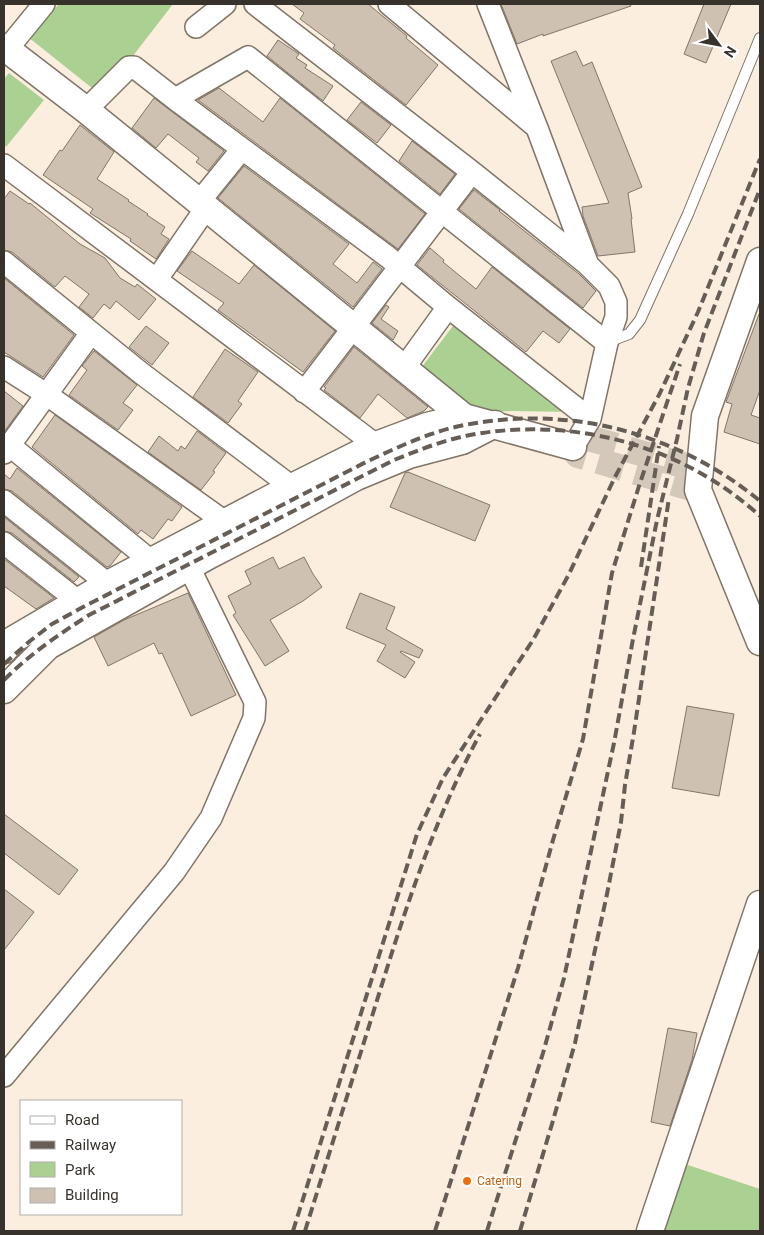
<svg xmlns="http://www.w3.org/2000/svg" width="764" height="1235" viewBox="0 0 764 1235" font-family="Roboto,sans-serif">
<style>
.green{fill:#abd192}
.building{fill:#cec1b2;stroke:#817668}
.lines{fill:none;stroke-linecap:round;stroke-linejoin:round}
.tertiary-tunnel{stroke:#d4c8ba;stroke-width:26;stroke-dasharray:26 13;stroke-linecap:butt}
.service-casing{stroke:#807566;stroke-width:12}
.minor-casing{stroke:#807566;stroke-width:24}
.tertiary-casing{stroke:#807566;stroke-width:29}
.service{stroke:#fff;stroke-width:10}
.minor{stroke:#fff;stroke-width:21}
.tertiary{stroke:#fff;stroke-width:26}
.rail{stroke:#665e56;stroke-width:4;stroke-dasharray:10 5;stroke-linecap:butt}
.food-dot{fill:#e8710a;stroke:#fff;stroke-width:2}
.labels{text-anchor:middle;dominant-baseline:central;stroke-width:4;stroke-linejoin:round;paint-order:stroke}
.food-label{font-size:12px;fill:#c56008;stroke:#fff;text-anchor:start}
</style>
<rect width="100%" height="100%" fill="#fbeede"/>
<path class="green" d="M59,4H173L102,96L28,37Z
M9,73L44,100L6,147L4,144V79Z
M459,318L574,412L511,411L471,413L418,372Z
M679,1162L760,1189V1231H657Z"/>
<path class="building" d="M292,4H368L407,36L406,38L438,65L406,105L333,48L335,45L300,19L304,13Z
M501,4H630L631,6L543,36V34L517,44Z
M704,4H731L706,63L684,54Z
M278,40L299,54L296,58L307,65L305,68L333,86L323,101L267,56Z
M576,51L583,66L592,62L642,187L628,193L632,219H631L635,252L598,256L583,216L582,207L609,203L551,61Z
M219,88L263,122L280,98L425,214L398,249L198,100Z
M154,98L224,151L208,171L196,162L199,158L168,134L156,148L132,128Z
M361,102L391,125L377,143L347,120Z
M80,125L114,152L97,179L129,200L128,201L148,214L147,215L165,227L161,234L169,239L156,259L130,241L131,239L90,213L93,209L43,175L60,150L62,151Z
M412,141L455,174L440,194L399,161Z
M244,166L349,244L333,264L357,283L373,262L382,269L353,307L218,198Z
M474,190L500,210L499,211L579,274L596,291L583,308L459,209Z
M10,191L29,204L30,203L80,244L105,258L120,278L135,287L137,284L156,299L139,320L116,301L110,309L104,304L93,318L79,307L89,294L65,276L55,287L12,252L4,250V199Z
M430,248L444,260L443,262L476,289L492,267L570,329L559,343L543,331L526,352L417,265Z
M192,251L239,284L254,265L335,331L303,372L218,310L224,303L177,271Z
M4,278L74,335L43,377L4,352Z
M386,305L389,307L381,319L398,331L393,340L372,323Z
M759,314L760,315V390L751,415L760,418V444L724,432L732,404L726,402Z
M146,326L169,343L152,365L129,347Z
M354,347L428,407L424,411L407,418L378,394L360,418L324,390L326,388L324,387Z
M225,349L258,372L238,401L242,404L228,423L193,397Z
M94,351L137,385L123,403L133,410L118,430L69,395L87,370L82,366Z
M4,391L23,406L4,432Z
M55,415L182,507L172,521L168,519L153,539L141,530L138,534L32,447Z
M197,431L226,453L213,471L215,472L201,490L148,452L159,436L178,451L181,446L185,449Z
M17,468L121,552L110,566L107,567L12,491L4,489V474L10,479Z
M408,472L490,505L475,541L390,507L405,473Z
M4,517L79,577L74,582L12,533L4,531Z
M273,557L279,569L304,557L313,574L322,587L303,601L270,620L289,651L265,666L233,615L236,613L228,596L251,584L245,571Z
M4,559L54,598L36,609L4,586Z
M188,593L236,695L191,716L162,653L159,654L154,643L108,666L94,637L124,620Z
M360,593L395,607L386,629L423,650L419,658L401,651L400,652L415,662L405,678L377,661L386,645L346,628Z
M687,706L734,714L719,796L672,788Z
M4,814L78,870L59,895L4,853Z
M4,889L34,912L4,950Z
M668,1028L697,1033L692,1060L670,1126L651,1122Z"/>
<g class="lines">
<path class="tertiary-tunnel" d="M698,490L578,455L573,447L585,437L700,470"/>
<g class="service-casing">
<path id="service" d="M608,342L629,334L640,320L688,214L760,38"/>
</g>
<g class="minor-casing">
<path id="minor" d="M255,4L472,172L587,264
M389,4L535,126
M488,4L537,128L588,265L609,286L616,302V317L607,343L590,419L573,447
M196,27L225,4
M4,53L44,4
M175,99L248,57L607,343
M86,110L129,67H134L175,99L388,257L448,307L590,419
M4,165L376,445L385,456
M199,202L242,149
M4,262L141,373L292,487
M157,279L206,208
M4,367L46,394L225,522L233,532
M404,368L448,307
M304,392L472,172
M9,445L151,561
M4,453L91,333
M4,501L108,584
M4,543L78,601
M4,1076L174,872L211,818L254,718L255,702L189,567L180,554"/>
</g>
<g class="tertiary-casing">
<path id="tertiary" d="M4,47L86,110L464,417L573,447
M760,261L705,416L698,490L760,642
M4,650L14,639L108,584L292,487L376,445L427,426L464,417
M4,690L48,646L208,556L272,523L356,477L409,455L462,441L495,424
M650,1231L760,904"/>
</g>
<use href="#service" class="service"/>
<use href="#minor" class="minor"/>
<use href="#tertiary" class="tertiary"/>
<path class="rail" d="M641,567L659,446
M4,664L30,641L52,624L85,606L366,462C394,449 421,436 451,428C560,402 674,430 760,501
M4,680C30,654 58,635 89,615L394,460C419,450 444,440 470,435C573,416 682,445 760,516
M293,1231L417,834L443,778L533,640L568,576L615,477L660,393L698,312L760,159
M305,1231C328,1157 351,1084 374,1010C403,916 433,821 480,734
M435,1231L518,968L553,840L583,739L612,573L639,486L680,364
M487,1231L543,1053L564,978L614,743L633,639L657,520L677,439L688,388L704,333L760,189
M520,1231L552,1124L575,1043L607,894L621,822L625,785L634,732L669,498"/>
</g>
<circle class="food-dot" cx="467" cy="1181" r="5"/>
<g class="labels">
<g class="food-label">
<text x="477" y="1181">Catering</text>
</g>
</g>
<rect width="764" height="1235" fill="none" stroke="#38322c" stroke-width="10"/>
<rect x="20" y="1100" width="162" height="115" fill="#ffffff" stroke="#afadab"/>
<rect x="30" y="1116" width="25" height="8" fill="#ffffff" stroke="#afadab"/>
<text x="65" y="1125" font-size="15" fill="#38322c">Road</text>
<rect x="30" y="1141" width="25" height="8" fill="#665e56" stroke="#afadab"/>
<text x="65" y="1150" font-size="15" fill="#38322c">Railway</text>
<rect x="30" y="1162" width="25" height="15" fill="#abd192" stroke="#afadab"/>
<text x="65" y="1175" font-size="15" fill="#38322c">Park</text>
<rect x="30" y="1188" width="25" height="15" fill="#cec1b2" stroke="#afadab"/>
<text x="65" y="1200" font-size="15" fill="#38322c">Building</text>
<g transform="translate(719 45) rotate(122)" stroke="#ffffff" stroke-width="4" paint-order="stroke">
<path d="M0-4L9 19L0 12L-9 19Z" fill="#38322c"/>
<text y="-8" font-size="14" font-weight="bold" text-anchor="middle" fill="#38322c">N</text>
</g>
</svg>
